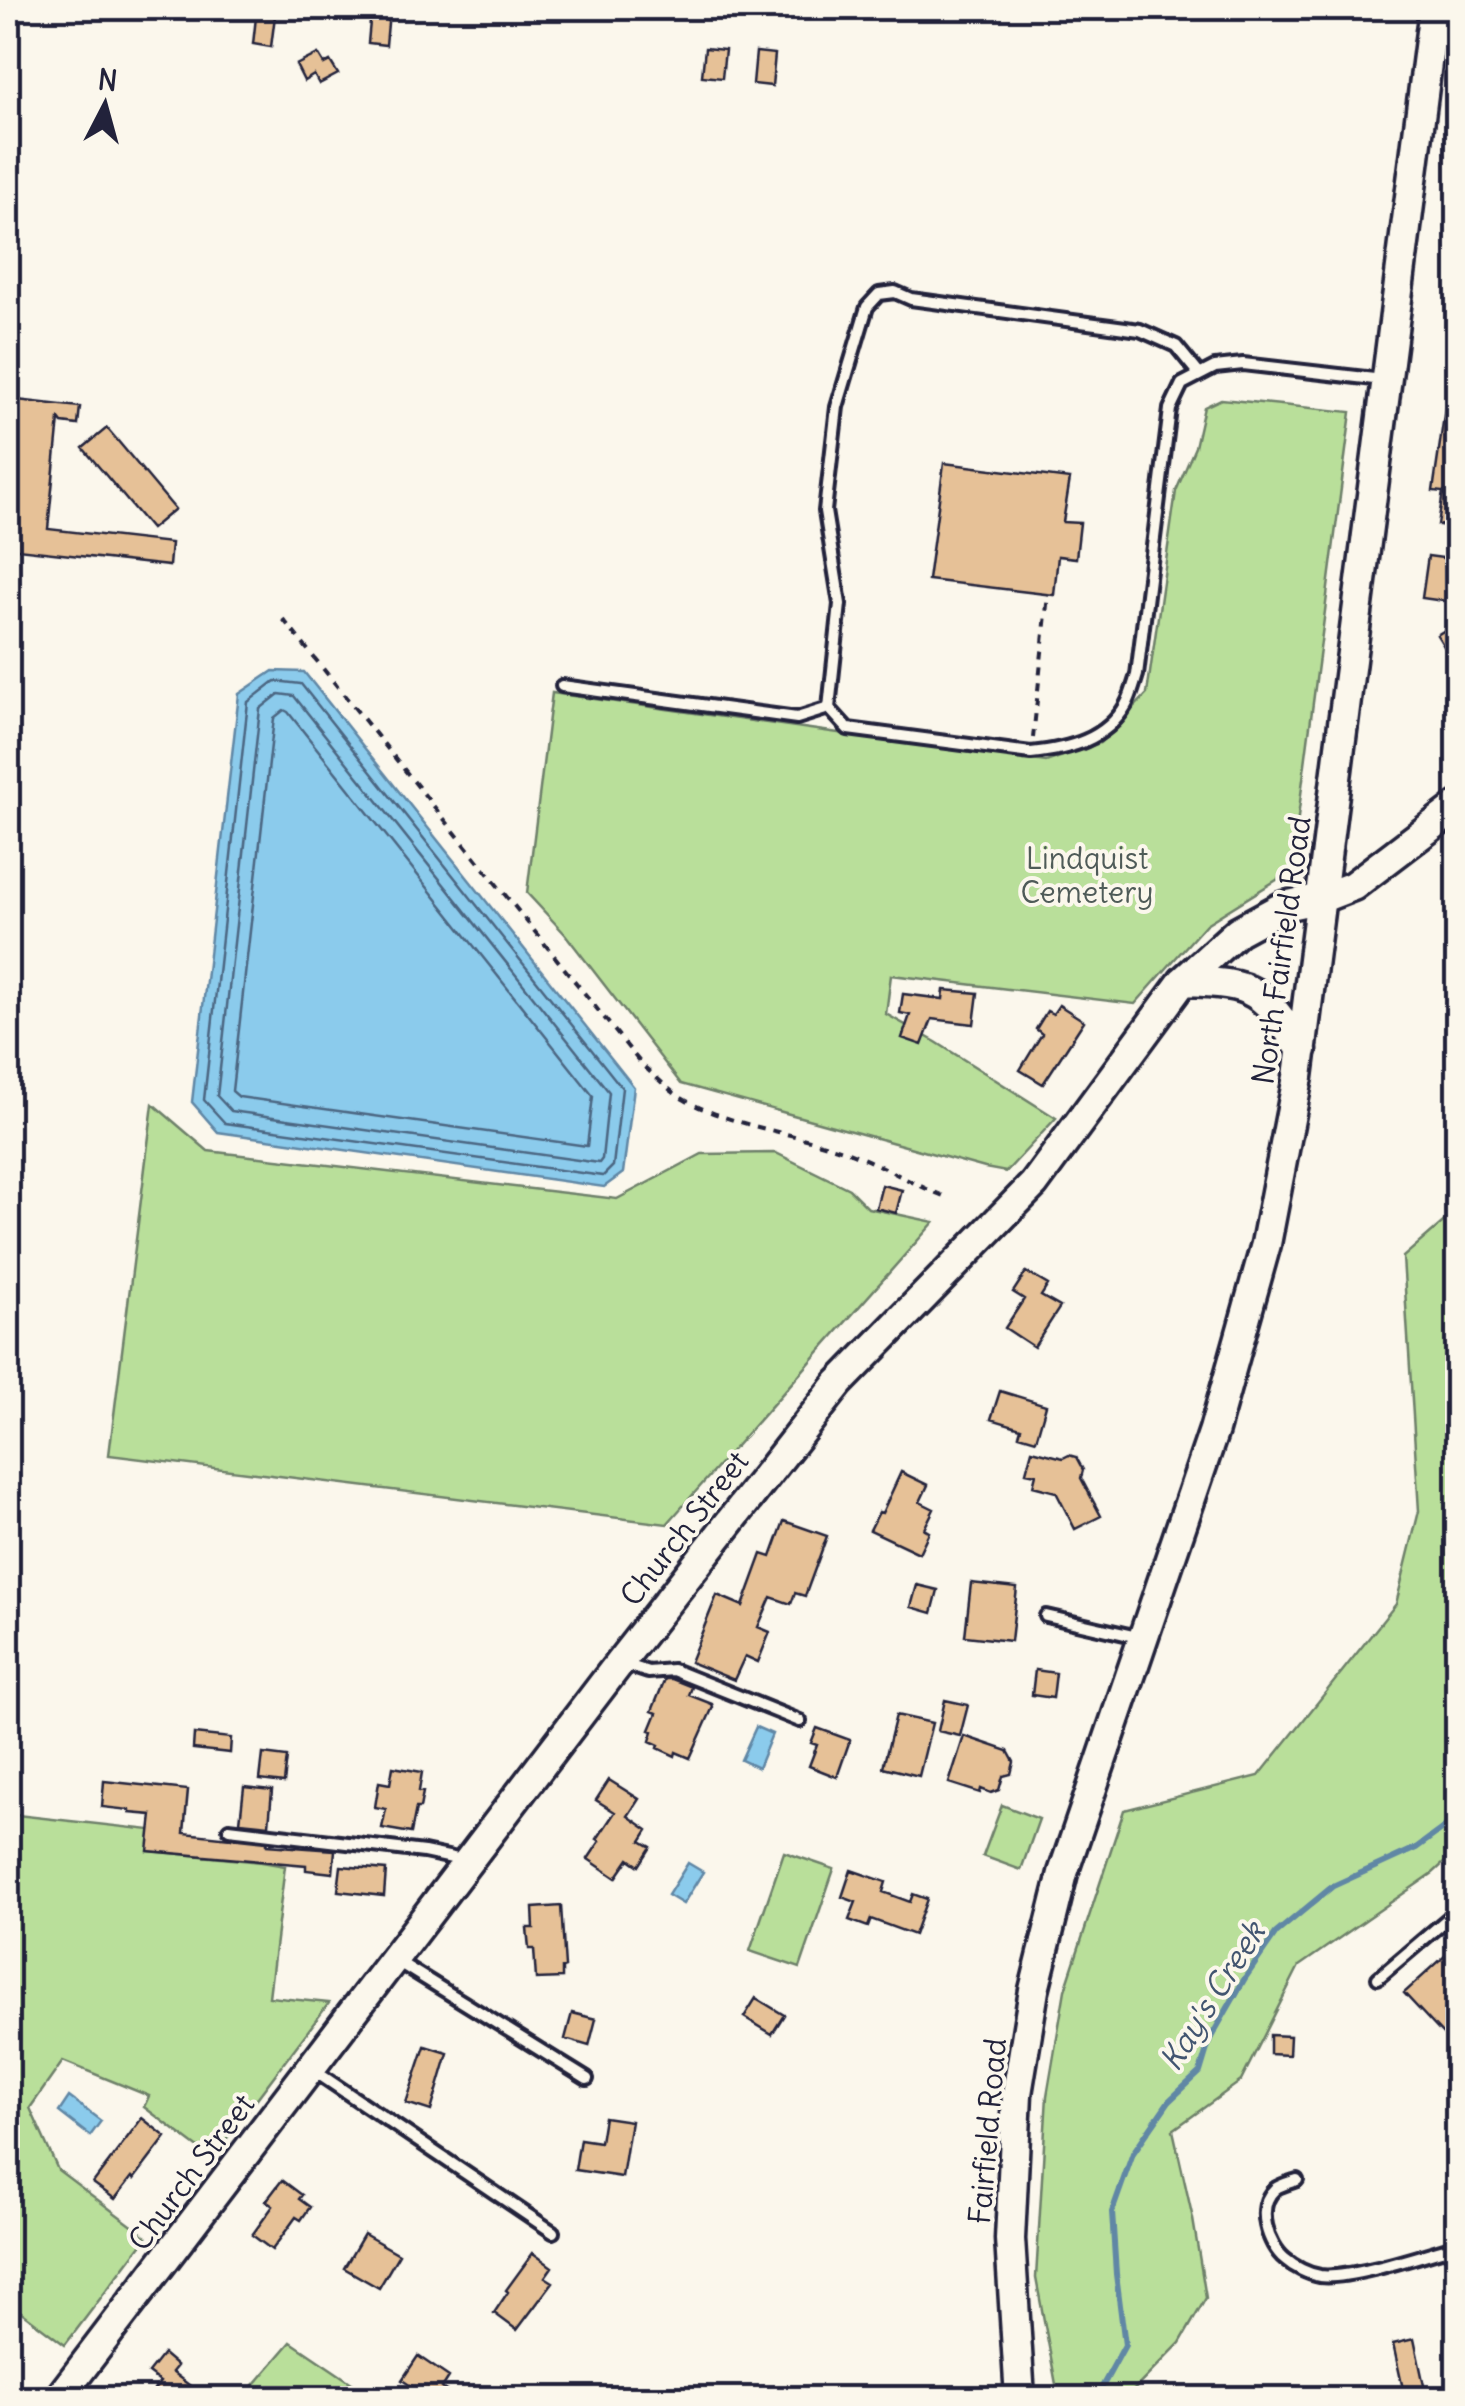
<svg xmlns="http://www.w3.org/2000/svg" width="1465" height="2406" viewBox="0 0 1465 2406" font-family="Delius,sans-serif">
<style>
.green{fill:#b9df9a;stroke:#6e806a;stroke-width:2.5}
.water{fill:#8bcbec;stroke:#6187a5;stroke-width:2.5}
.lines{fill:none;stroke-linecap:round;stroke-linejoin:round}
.shore{stroke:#4c6682;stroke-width:2.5}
.stream{stroke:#6187a5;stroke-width:6}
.building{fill:#e6c197;stroke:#22223b;stroke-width:2.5}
.lane-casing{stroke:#22223b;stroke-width:18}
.secondary-casing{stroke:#22223b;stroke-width:35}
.path{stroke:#22223b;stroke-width:4;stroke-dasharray:8 8;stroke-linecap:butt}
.lane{stroke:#fbf7ec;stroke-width:10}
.secondary{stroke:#fbf7ec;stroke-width:28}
.labels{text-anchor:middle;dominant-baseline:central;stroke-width:8;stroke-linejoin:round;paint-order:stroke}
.park-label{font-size:30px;fill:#4f5b58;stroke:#fbf7ec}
.street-label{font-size:30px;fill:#22223b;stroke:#fbf7ec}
.water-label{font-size:32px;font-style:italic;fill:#425570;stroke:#fbf7ec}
</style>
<rect width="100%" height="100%" fill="#fbf7ec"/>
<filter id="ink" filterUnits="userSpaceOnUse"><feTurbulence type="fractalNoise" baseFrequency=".01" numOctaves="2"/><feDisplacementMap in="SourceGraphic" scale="20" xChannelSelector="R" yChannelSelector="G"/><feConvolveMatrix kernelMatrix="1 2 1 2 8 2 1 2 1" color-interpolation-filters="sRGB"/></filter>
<g filter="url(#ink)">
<path class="green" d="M1221,399L1351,412L1291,871L1206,924L1135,1004L891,975L886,1014L936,1042L1056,1118L1006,1172L985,1168L681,1084L565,934L527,893L552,693L1046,762L1100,743L1147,694L1176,491L1195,447L1204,407Z
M153,1104L208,1151L617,1199L702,1154L776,1153L849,1189L868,1208L934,1222L667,1524L109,1455Z
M1457,1210V1851L1433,1873L1299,1966L1241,2081L1173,2130L1193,2219L1206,2298L1180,2343L1126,2398H1069L1058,2395L1036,2278L1047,2096L1065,1990L1124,1810L1259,1776L1396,1604L1419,1511L1403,1257Z
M1002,1805L1039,1819L1021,1870L983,1856Z
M8,1814L151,1830L149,1851L262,1862L285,1866L269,1997L329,2003L212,2158L144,2107L149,2096L63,2061L30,2108L58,2170L147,2237L65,2345L8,2302Z
M784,1852L834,1869L800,1968L750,1951Z
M291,2342L374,2398H243Z"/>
<path class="water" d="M273,671L304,672L634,1087L623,1173L604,1187L218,1132L192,1102L239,694Z
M756,1727L772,1734L758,1768L741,1760Z
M688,1863L703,1872L683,1904L668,1895Z
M69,2097L101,2121L90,2136L59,2112Z"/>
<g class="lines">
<path class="shore" d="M275,681L301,684L622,1088L613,1166L603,1176L225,1123L204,1100L248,702Z
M279,694L294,696L609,1092L602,1159L599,1163L231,1111L217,1096L260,709Z
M284,710L288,712L593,1096L587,1146L239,1097L232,1091L274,718Z"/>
<path class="stream" d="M1096,2398L1125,2345L1116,2274L1112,2212L1133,2153L1169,2101L1200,2072L1210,2039L1245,1978L1276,1933L1333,1886L1416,1848L1446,1826L1458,1805"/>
</g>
<path class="building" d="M257,8H276L271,47L253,44Z
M371,11L389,12L386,45L368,43Z
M705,48L725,50L722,78L702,76Z
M756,52L775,54L772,86L753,84Z
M318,54L324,64L330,61L338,74L319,84L314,75L304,81L296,65Z
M1448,388H1458V527L1438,525L1443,492L1433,491Z
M8,399L80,407L78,425L62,423L59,419L48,529L171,543L169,566L8,548Z
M107,428L175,509L151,529L83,448Z
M944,463L1070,479L1063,522L1080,523L1076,558L1058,556L1054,595L928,580Z
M1428,556L1458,560V603L1422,598Z
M1458,622V669L1437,635Z
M944,990L978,993L974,1024L932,1019L922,1045L902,1038L910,1015L900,1013L903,994L943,999Z
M1059,1005L1084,1021L1043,1084L1020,1070L1042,1034L1036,1029L1047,1011L1053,1014Z
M882,1185L902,1190L896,1213L876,1208Z
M1026,1272L1048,1285L1041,1296L1060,1307L1034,1347L1005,1328L1024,1299L1013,1292Z
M1000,1391L1046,1405L1036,1440L1019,1435L1021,1428L991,1419Z
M1032,1450L1063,1458L1069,1455L1076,1457L1083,1470L1081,1478L1101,1516L1075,1529L1056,1492L1033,1486L1036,1474L1026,1472Z
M901,1472L928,1485L920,1502L934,1509L924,1529L929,1532L919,1553L870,1530L879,1512L882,1513Z
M784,1521L827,1536L805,1596L795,1593L791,1604L771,1597L758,1627L770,1632L758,1662L745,1656L734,1680L690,1662L717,1595L743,1606L762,1554L771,1557Z
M971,1583L1017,1588L1011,1641L965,1636Z
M917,1585L938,1590L932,1613L911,1607Z
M1035,1670L1056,1673L1053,1698L1032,1695Z
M665,1679H672L692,1687L689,1695L712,1704L713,1707L690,1758L676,1752L675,1756L658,1748L659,1745L650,1741L653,1731L650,1730L657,1713L652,1711Z
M945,1700L968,1705L960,1736L938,1731Z
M896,1715L932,1723L919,1776L883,1767Z
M817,1728L850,1740L837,1777L809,1766L817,1745L811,1743Z
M194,1734L231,1738L230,1753L193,1749Z
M964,1736L1008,1751L1014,1762L1011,1774L1003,1776L999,1790L991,1793L981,1789L980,1793L949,1783Z
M263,1754L287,1757L284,1783L260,1780Z
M393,1767L422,1772L419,1791L423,1792L420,1808H416L411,1833L382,1828L386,1809L375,1807L379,1782L390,1784Z
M609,1780L639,1799L628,1816L648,1830L641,1841L651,1847L639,1866L629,1859L616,1878L588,1859L600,1841L597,1839L615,1812L596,1800Z
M104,1781L188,1790L184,1833L267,1842V1845L335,1850L333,1873L306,1870V1865L148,1851L152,1815L130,1813V1810L102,1807Z
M244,1787L272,1790L269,1825L240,1822Z
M341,1866L386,1870L384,1896L338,1891Z
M851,1870L886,1882L883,1892L910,1902L913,1894L927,1899L914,1935L871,1919L868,1927L849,1920L856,1902L842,1897Z
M561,1906L565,1967L562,1968V1978L536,1979L534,1949H529L527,1928H534L533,1908Z
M1458,1944V2051L1404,1993Z
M756,1998L784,2015L772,2034L744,2017Z
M572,2013L596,2019L589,2046L565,2039Z
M1270,2035L1290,2036L1289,2055L1270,2054Z
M425,2046L448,2053L431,2111L406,2103Z
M604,2117L631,2121L622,2177L575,2170L580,2139L600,2142Z
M142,2118L166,2137L134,2179L132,2177L115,2199L93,2183Z
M282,2180L302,2195L299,2199L310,2207L301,2220L296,2217L272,2250L252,2235L273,2206L266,2201Z
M364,2234L399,2254L379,2288L344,2268Z
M533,2253L552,2267L545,2277L553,2282L517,2330L494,2313L508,2292L506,2290Z
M1414,2339L1426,2395L1405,2398L1393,2344Z
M163,2354L177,2366L172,2372L206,2398H164L154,2390L160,2382L148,2373Z
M418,2356L449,2377L442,2388L456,2398H429L402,2380Z"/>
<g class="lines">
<g class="lane-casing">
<path id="lane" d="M1199,374L1176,346L1140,330L911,299L895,292L879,294L867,307L837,407L825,511L840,604L829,708L848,729L1031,753C1069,749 1106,740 1126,705C1131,696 1134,684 1137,675L1170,409L1182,384L1215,367L1243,364L1383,380
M562,686L797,718L829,708
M1046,1616L1142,1638
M621,1663L648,1672L673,1670L800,1721
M229,1829L424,1852L462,1860
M397,1961L587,2079
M1378,1978L1458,1910
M313,2070L553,2232
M1297,2180C1291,2182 1280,2185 1275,2189C1255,2207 1268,2245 1285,2259C1294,2267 1308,2274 1320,2276C1349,2280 1426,2254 1458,2245"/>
</g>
<g class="secondary-casing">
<path id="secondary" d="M1183,981C1257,983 1262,990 1302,1050
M59,2398L620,1662L839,1383L1034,1184L1183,981L1238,931L1284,906L1322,898L1353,886L1458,806
M1020,2398L1010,2239L1017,2094L1034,1990L1063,1873L1214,1430L1266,1244L1298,1077L1434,8"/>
</g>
<path class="path" d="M283,619L643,1066C657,1077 670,1092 685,1100C736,1128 795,1132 848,1152C882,1165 912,1184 946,1197
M1033,738L1048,595"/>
<use href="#lane" class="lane"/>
<use href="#secondary" class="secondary"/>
</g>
</g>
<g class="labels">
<g class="park-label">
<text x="1087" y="858">Lindquist<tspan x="1087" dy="34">Cemetery</tspan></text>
</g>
<g class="street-label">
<text transform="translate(1281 950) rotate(-82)">North Fairfield Road</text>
<text transform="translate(684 1528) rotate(-52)">Church Street</text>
<text transform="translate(987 2131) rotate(-85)">Fairfield Road</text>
<text transform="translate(191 2172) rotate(-53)">Church Street</text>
</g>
<g class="water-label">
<text transform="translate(1212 1996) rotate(-58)">Kay's Creek</text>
</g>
</g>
<rect width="1465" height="2406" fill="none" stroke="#fbf7ec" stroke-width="40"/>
<rect x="20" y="20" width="1425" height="2366" fill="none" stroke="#22223b" stroke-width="4" filter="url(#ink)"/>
<g transform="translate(105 105) rotate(6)" stroke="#fbf7ec" stroke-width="8" paint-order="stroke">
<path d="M0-8L18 38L0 25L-18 38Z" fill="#22223b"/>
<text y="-15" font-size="28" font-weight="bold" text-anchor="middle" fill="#22223b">N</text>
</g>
</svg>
